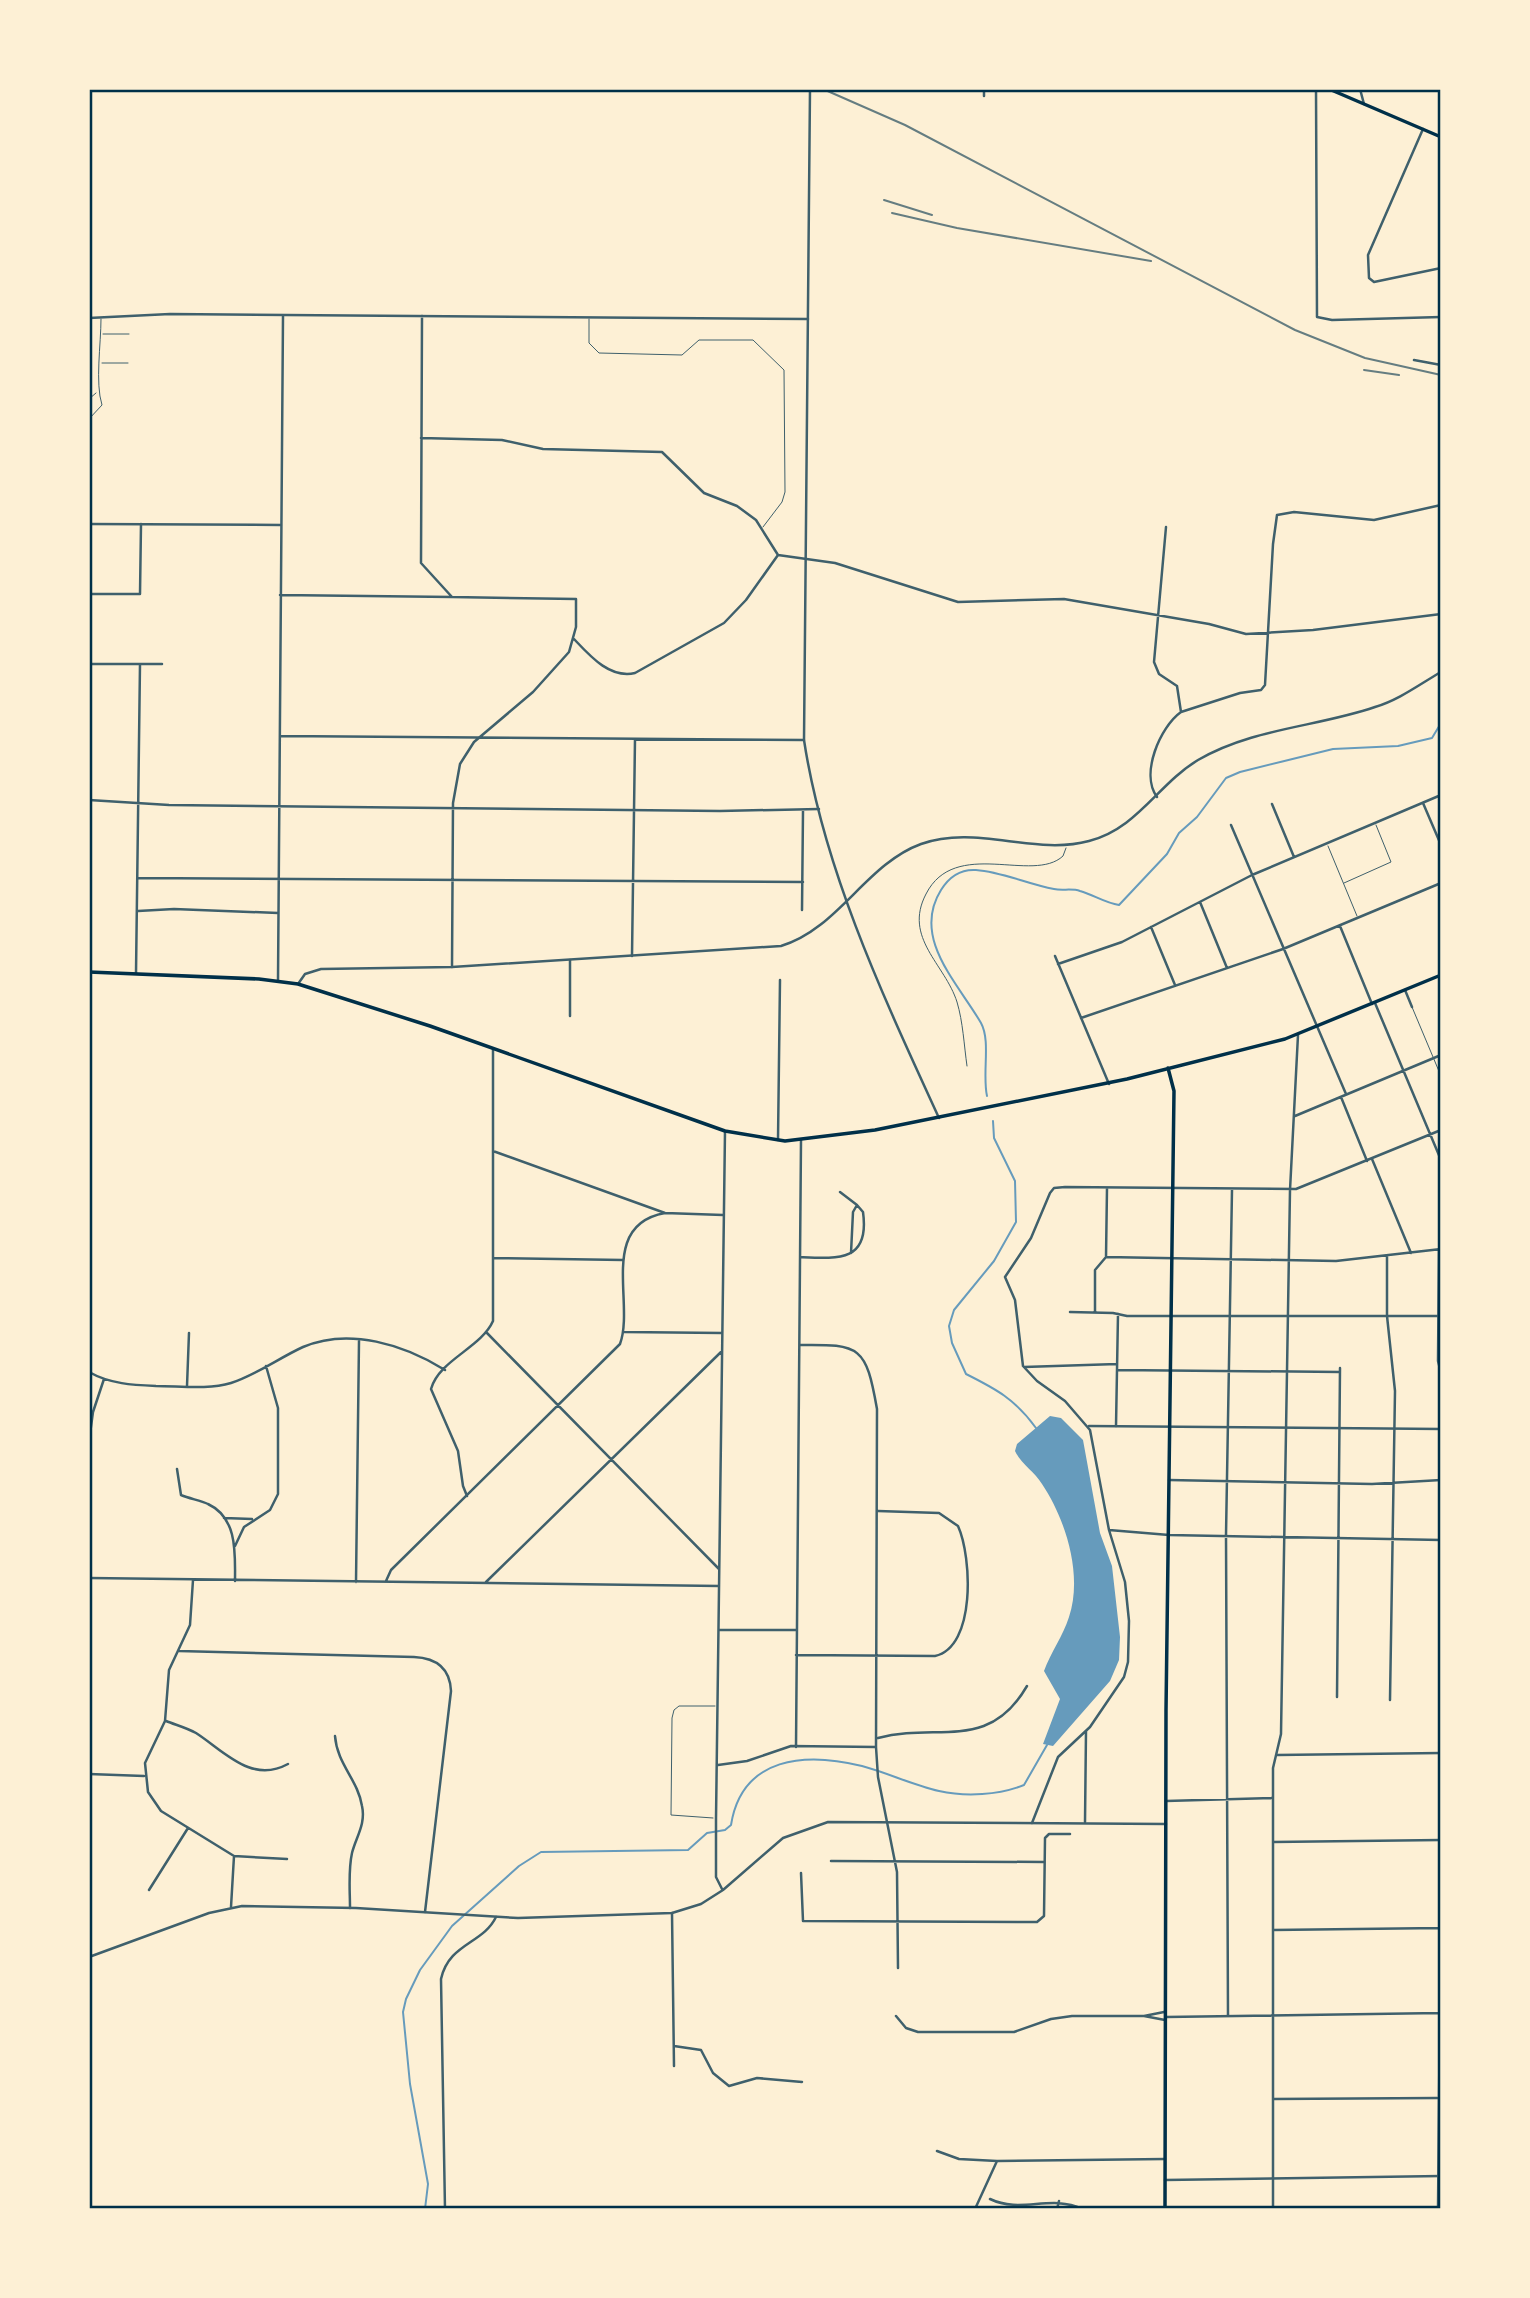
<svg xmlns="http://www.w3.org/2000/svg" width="1530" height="2298" viewBox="0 0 1530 2298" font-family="'Varela Round',sans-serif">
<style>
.water{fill:#669bbc}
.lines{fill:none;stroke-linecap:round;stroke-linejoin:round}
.stream{stroke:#669bbc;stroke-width:2}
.service{stroke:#3f606c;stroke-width:1}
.minor{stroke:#3f606c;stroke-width:2.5}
.tertiary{stroke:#3f606c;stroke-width:2.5}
.secondary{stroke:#003049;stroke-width:3.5}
.primary{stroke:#003049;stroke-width:3.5}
.rail{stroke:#657d81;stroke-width:2}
.neatline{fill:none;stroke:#003049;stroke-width:2.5}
</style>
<rect width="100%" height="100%" fill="#fdf0d5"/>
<path class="water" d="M1050,1416L1061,1418L1083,1440L1100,1533L1112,1566L1120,1637L1119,1660L1110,1681L1053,1746L1043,1744L1060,1699L1044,1671C1051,1652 1063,1636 1069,1617C1083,1575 1066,1520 1042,1484C1035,1472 1021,1464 1015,1451L1017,1444Z"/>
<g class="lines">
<path class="stream" d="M987,1096C982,1074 991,1041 981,1023C958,983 911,938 941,890C949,877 961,869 976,870C1003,872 1027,884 1054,889C1062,891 1072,888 1080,891C1094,895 1105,903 1119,905L1167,854L1179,833L1197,817L1226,778L1240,772L1333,749L1398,746L1432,738L1441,723
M993,1121L994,1138L1015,1181L1016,1222L994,1261L954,1310L949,1326L952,1343L966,1374C996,1389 1015,1399 1036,1428
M425,2209L428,2184L410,2084L403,2012L406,1999L420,1970L452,1926L519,1866L541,1852L688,1850L707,1833L725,1830L731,1825C742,1756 806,1752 862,1766C888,1773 913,1785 939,1791C966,1797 999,1795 1024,1785L1047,1745"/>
<path class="service" d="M589,319V343L599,353L682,355L699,340H753L784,370L785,492L782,502L763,527
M103,334H129
M102,363H128
M89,399L96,393
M89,419L102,405C95,383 101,344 101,319
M1328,846L1357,916
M1344,883L1391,862L1376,825
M1412,1007L1441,1076
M967,1066C964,1045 963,1022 957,1002C945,964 903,938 926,894C955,837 1033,884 1063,856L1066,848
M713,1818L671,1815L672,1718L674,1710L679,1706H715"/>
<path class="minor" d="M1316,89L1317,317L1332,320L1441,317
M1360,89L1364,104
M984,96V89
M1423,129L1368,255L1369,278L1374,282L1441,268
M422,316L421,563L452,597L576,599V627L569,652L533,692L474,742L460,764L453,803L452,967
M89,318L170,314L808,319
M1414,360L1441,365
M421,438L502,440L543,449L662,452L704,493L737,506L756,520L778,555
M89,524L281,525
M1166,527L1154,662L1159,674L1177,686L1181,712
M778,555L835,563L958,602L1064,599L1209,624L1246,634L1313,630L1441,614
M89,594H140L141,524
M280,595L452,597
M574,639C590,656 610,679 635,673L724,623L746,600L778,555
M89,664H162
M1181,712L1240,693L1261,690L1265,685L1273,544L1277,515L1294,512L1374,520L1441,505
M280,736L804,740
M1157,797C1140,774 1160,727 1181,712
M89,800L169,805L720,811L819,809
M1423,803L1441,845
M1272,804L1294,857
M1231,825L1346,1094
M138,878L803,882
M1200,902L1227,968
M802,910L803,811
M138,911L174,909L278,913
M1340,926L1372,1004
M1151,927L1175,985
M632,956L635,739
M1055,956L1109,1084
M570,960V1016
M1058,964L1122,942L1252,875L1441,795
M136,973L140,664
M278,981L283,316
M1405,990L1412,1007
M1375,1003L1441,1160
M1081,1018L1283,949L1441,883
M1341,1097L1367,1161
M1295,1116L1441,1055
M778,1140L780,980
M493,1151L665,1213L723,1215
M1372,1159L1411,1253
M840,1192L857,1205
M1439,1250L1438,1361L1441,1373
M1387,1256V1316L1395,1391L1390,1700
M800,1257C838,1259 870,1262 863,1212L857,1205L853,1212L851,1253
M1106,1257L1336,1261L1441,1249
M493,1258L623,1260
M1070,1312L1113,1313L1127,1316H1438
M1095,1312V1270L1106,1257L1107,1188
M486,1332L719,1569
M624,1332L722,1333
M800,1345C861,1344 866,1347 877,1409L876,1747L878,1777L897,1872L898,1968
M1024,1367L1117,1364
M1117,1370L1340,1372
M89,1372C110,1384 133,1385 156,1386C180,1386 208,1390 231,1383C256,1375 279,1358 303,1347C349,1327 405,1345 445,1370
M187,1386L189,1333
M1116,1426L1118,1314
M89,1441L93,1412L104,1379
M177,1469L181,1495C190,1499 200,1500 208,1504C238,1518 235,1554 235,1581
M1169,1480L1372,1484L1441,1480
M467,1496L463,1486L458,1451L431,1389C439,1360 481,1348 493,1321V1049
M224,1518L252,1519
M1109,1530L1169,1535L1441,1540
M235,1546L244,1527L270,1510L278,1494V1408L266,1366
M89,1578L719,1586
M193,1580L190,1625L169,1670L165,1721L145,1763L148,1792L161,1811L234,1856L287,1859
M386,1581L391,1570L620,1344C635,1303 598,1225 665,1213
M356,1582L359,1341
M486,1582L721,1352
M719,1630H796
M179,1651L414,1657C435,1658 450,1667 451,1691L425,1912
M796,1655L935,1656C976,1647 972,1557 958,1526L939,1513L878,1511
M89,1681V1697
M1337,1697L1340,1368
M166,1721C176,1725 187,1728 196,1733C224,1751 251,1784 288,1764
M335,1736C337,1764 358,1780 362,1806C366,1824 356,1837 352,1853C348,1871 350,1890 350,1908
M878,1738C938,1722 988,1753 1027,1686
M796,1747L801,1140
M1277,1755L1441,1753
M718,1765L747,1761L791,1746L876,1747
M89,1774L144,1776
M1166,1801L1273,1798
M1085,1822L1086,1731
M1032,1823L1058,1757L1090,1727L1124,1677L1128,1662L1129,1621L1125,1582L1109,1530L1090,1430L1065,1401L1037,1381L1023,1366L1015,1300L1005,1277L1031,1238L1050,1193L1054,1188L1065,1187L1296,1189L1441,1130
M1273,1842L1441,1840
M831,1861L1044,1862
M801,1873L803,1921L1037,1922L1044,1916L1045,1838L1049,1834H1070
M722,1889L716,1877V1819L725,1131
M149,1890L188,1828
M231,1907L234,1856
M672,1913L674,2066
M1273,1930L1440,1928
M896,2016L906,2028L918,2032H1014L1051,2019L1072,2016H1144L1165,2020
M1144,2016L1164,2012
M1228,2016L1226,1535L1232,1190
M1166,2017L1440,2013
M674,2046L701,2050L713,2073L729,2086L757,2078L802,2082
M1273,2099L1437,2098
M937,2151L959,2159L997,2161
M990,2199C1021,2214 1051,2194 1082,2209
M445,2209L441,1979C449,1943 483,1944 496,1917
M975,2209L997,2161L1165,2159
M1057,2209L1059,2201
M1273,2209V1768L1281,1734L1290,1190L1298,1035
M1438,2209L1441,1887"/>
<path class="tertiary" d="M810,89L804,740C824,871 884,998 939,1118
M298,984L305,974L321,969L452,967L781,946C838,929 866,864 921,844C976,824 1034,856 1089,841C1137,829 1158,784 1198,760C1253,728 1317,727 1375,707C1399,700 1420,684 1441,672
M1089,1426L1441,1429
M89,1957L209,1913L242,1906L356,1908L518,1918L672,1913L701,1904L723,1890L783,1838L828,1822L1166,1824
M1165,2180L1441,2176"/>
<path class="secondary" d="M1329,89L1441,137"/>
<path class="primary" d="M89,972L259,979L298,984L430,1026L725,1131L785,1141L875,1130L1127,1079L1285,1039L1441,975
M1165,2209L1166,1711L1174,1091L1168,1068"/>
<path class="rail" d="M823,89L905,125L1295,330L1365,358L1441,375
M884,200L932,215
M892,213L957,228L1151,261
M1364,370L1399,375"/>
</g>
<rect width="1530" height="2298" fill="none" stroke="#fdf0d5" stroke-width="182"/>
<rect x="91" y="91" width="1348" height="2116" class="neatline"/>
</svg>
